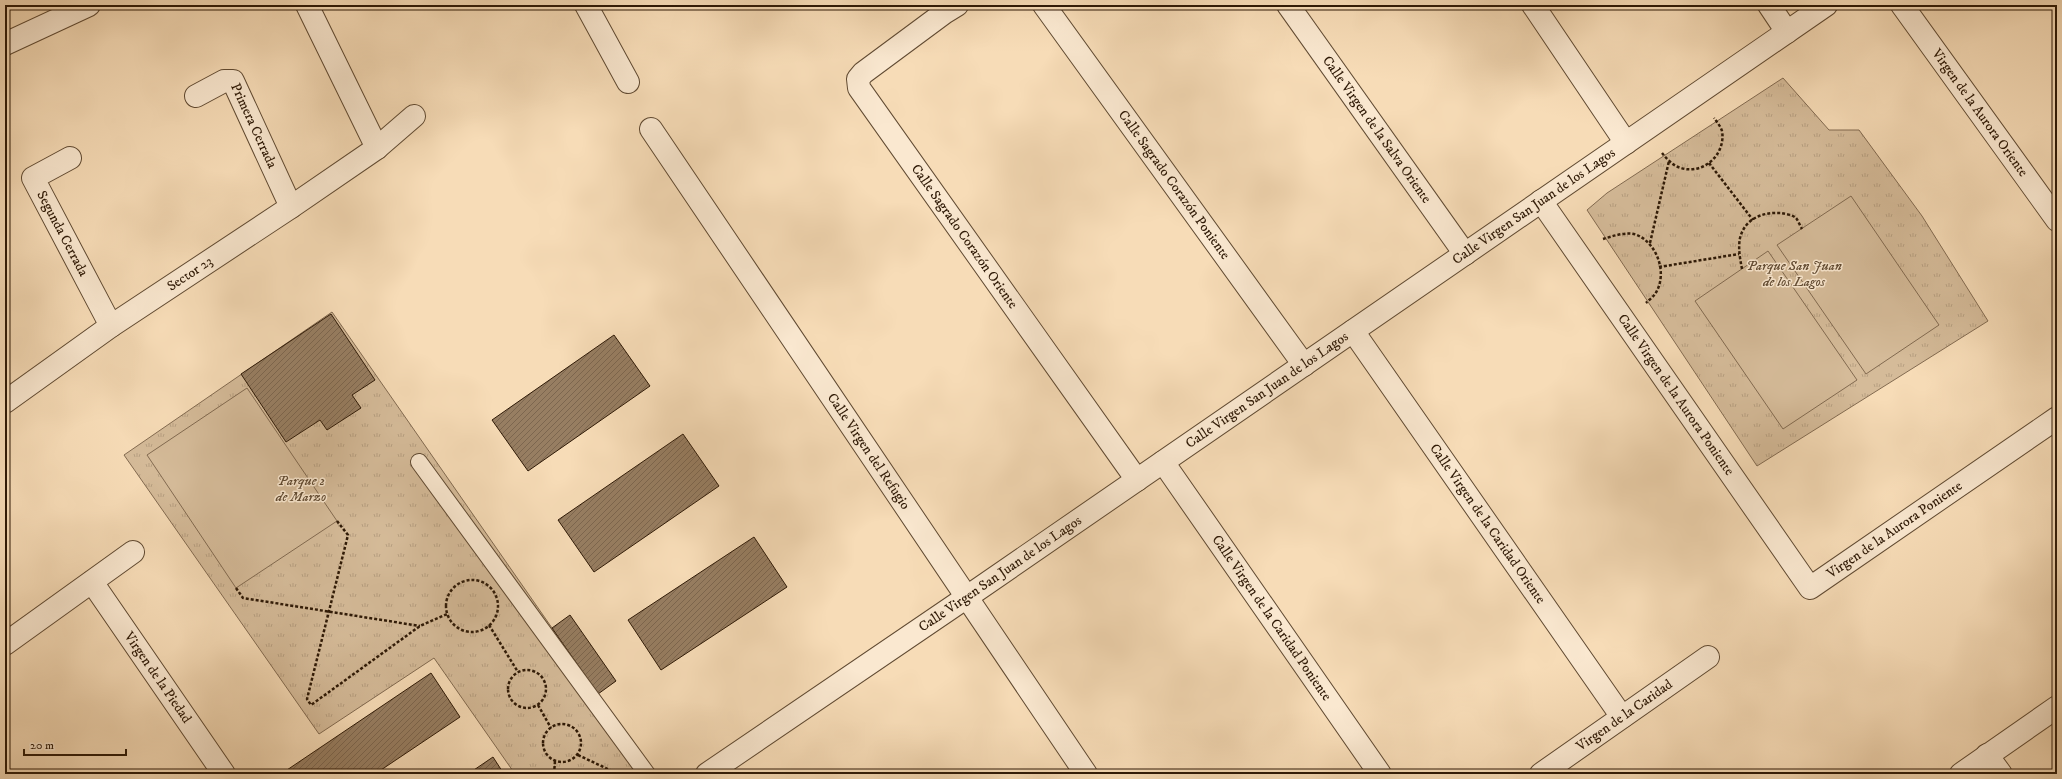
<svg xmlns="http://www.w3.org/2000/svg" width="2062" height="779" viewBox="0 0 2062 779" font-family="'IM FELL DW Pica',serif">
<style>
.park{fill:url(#park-tufts);stroke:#826a50}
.pitch{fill:#d5bb99;stroke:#826a50}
.building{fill:url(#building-hatch);stroke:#2e1906}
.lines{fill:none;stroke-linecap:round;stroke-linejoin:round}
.service-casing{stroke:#604a32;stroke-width:18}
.minor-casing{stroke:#604a32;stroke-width:24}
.tertiary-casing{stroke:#604a32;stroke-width:24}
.path{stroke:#2e1906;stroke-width:2.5;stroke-dasharray:3 2;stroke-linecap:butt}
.service{stroke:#fae8d0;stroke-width:16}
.minor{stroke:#fae8d0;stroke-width:22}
.tertiary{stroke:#fae8d0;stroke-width:22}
.labels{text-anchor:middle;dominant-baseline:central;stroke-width:3;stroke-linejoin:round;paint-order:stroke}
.street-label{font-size:14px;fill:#2e1906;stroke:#fae8d0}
.park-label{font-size:14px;font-style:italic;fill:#604a32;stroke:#fae8d0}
</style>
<defs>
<pattern id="park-tufts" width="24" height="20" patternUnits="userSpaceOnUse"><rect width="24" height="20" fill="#d5bb99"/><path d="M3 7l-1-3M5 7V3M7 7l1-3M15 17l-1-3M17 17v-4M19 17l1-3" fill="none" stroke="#b7a082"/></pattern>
<pattern id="building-hatch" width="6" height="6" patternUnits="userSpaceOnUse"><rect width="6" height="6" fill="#977e62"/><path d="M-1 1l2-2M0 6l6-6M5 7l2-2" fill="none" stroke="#7c664f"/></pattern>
</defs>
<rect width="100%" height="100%" fill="#f7dcb7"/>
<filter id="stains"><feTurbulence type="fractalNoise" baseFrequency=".005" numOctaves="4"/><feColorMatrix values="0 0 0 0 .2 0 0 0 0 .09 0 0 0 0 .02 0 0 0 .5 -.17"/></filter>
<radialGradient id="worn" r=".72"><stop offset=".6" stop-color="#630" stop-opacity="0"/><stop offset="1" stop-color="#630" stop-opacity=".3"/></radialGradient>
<path class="park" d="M1783,78L1829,130H1859L1922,216L1988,321L1757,466L1587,210L1607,193Z
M332,312L653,773L652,774H515L434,658L319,734L124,455Z"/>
<path class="pitch" d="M1851,196L1939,325L1866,374L1777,245Z
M1768,251L1857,380L1783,429L1695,301Z
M247,388L337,521L236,588L147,455Z"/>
<path class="building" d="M331,314L375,380L352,395L361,408L327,430L320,420L286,442L241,374Z
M614,335L650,386L528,471L492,420Z
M683,434L719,486L594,572L558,520Z
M754,537L787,587L661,670L628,620Z
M570,615L616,681L598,694L552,628Z
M431,673L460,717L375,774H281Z
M493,757L504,774H468Z"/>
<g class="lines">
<g class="service-casing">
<path id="service" d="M419,462L647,774"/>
</g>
<g class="minor-casing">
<g id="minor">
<path d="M307,5L377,148"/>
<path d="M586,5L628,82"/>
<path id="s1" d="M957,5L944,13L863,73L858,79L859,88L1137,480"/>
<path id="s2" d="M1044,5L1304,365"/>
<path id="s3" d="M1288,5L1465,254"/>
<path d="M1533,5L1626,143"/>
<path d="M1769,5L1787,32"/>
<path id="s4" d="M1902,5L2057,220"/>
<path d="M5,44L89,5"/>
<path id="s5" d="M196,96L224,81H233L291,207"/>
<path id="s6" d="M651,129L1086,774"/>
<path id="s7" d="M70,158L33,178L111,326"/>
<path id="s8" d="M1541,201L1810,588L2057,418"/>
<path id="s9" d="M1353,331L1622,717"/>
<path id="s10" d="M5,402L111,326L291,207L377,148L414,116"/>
<path id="s11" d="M1163,462L1380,774"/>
<path id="s12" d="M92,582L224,774"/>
<path d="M5,644L133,552"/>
<path d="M1987,755L2001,774"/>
<path id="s13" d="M707,774L967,597L1826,5"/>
<path id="s14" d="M1541,774L1708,657"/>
</g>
</g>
<g class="tertiary-casing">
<path id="tertiary" d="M1961,774L2057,707"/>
</g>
<path class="path" d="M1662,153C1667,159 1673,166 1681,168C1704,175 1726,154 1722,131C1721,127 1717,122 1714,118
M1709,163L1753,220
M1603,239C1613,236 1627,231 1637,235C1658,244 1668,275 1655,294C1653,297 1649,300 1646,303
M1650,243L1669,161
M1659,267L1739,254
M1742,269C1740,259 1738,248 1740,238C1745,218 1763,212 1781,213C1786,214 1793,215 1796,218C1798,220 1800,226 1802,229
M337,521L348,535L307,699L311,705L420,626L447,614
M446 606a26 26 0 1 1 52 0a26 26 0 1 1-52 0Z
M236,588L243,598L420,626
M489,625L518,672
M508 689a19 19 0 1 1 38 0a19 19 0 1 1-38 0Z
M538,705L551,728
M543 743a19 19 0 1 1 38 0a19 19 0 1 1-38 0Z
M578,755L612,771
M554,774L555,761"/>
<use href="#service" class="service"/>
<use href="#minor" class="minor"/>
<use href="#tertiary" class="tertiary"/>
</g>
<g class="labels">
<g class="street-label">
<text stroke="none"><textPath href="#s4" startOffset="133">Virgen de la Aurora Oriente</textPath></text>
<text stroke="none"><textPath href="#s5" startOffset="90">Primera Cerrada</textPath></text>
<text stroke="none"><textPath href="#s3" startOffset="153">Calle Virgen de la Salva Oriente</textPath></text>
<text stroke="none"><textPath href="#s2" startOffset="222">Calle Sagrado Corazón Poniente</textPath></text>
<text stroke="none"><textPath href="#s13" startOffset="1003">Calle Virgen San Juan de los Lagos</textPath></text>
<text stroke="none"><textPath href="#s7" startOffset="105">Segunda Cerrada</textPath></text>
<text stroke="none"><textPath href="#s1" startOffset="315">Calle Sagrado Corazón Oriente</textPath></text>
<text stroke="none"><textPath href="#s10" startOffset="225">Sector 23</textPath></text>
<text stroke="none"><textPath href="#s13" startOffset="679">Calle Virgen San Juan de los Lagos</textPath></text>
<text stroke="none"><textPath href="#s8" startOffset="236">Calle Virgen de la Aurora Poniente</textPath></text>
<text stroke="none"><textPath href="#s6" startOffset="389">Calle Virgen del Refugio</textPath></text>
<text stroke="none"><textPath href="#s9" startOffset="235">Calle Virgen de la Caridad Oriente</textPath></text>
<text stroke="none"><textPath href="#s8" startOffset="574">Virgen de la Aurora Poniente</textPath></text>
<text stroke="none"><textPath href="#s13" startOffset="355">Calle Virgen San Juan de los Lagos</textPath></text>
<text stroke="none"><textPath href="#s11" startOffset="190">Calle Virgen de la Caridad Poniente</textPath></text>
<text stroke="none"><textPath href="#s12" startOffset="116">Virgen de la Piedad</textPath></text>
<text stroke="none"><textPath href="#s14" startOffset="102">Virgen de la Caridad</textPath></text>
</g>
<g class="park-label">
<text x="1794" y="266">Parque San Juan<tspan x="1794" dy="16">de los Lagos</tspan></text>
<text x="301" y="481">Parque 2<tspan x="301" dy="16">de Marzo</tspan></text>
</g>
</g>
<rect width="2062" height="779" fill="none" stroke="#f7dcb7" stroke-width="20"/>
<rect x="6" y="6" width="2050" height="767" fill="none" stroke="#2e1906" stroke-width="2"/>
<rect x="10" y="10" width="2042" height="759" fill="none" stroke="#2e1906"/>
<path d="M24 749v6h102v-6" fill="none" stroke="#2e1906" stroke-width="2"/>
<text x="30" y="749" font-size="12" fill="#2e1906" stroke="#fae8d0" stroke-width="3" paint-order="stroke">20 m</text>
<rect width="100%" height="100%" filter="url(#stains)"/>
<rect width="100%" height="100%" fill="url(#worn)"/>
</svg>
